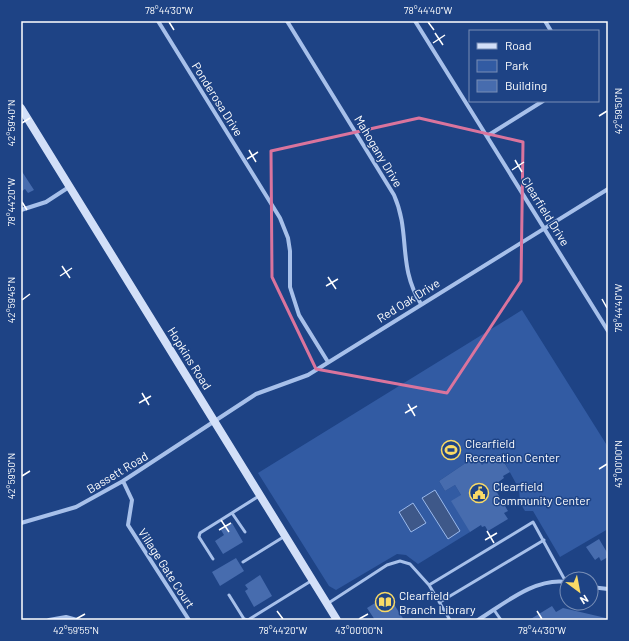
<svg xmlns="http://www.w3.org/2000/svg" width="629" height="641" viewBox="0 0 629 641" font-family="Barlow,sans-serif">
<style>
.green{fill:#325ba3}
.water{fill:#3e5889;stroke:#9ab9ec}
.building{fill:#476cae}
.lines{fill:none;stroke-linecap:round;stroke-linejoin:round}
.lane{stroke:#a7c0ea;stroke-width:3}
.street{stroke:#a7c0ea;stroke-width:4}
.secondary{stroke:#d2dff8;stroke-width:8}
.marked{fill:none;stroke:#da749d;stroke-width:3;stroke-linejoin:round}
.ticks{fill:none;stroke:#fff;stroke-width:1.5}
.labels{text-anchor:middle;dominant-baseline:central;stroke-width:3;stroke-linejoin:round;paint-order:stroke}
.street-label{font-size:12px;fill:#fff;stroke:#1e4385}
.poi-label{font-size:12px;fill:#fff;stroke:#1e4385;text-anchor:start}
.neatline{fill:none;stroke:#fff;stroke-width:1.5}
.ticks-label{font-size:10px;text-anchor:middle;fill:#fff}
</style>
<rect width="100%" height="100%" fill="#1e4385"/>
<path class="green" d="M522,310L608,447V529L560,557L533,511H525L520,503L519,489L500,454L482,465L476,456L439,481L445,491L455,485L461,495L470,532L418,564L406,555L397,554L336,590L329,586L258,473Z"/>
<path class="water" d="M435,490L460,531L448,539L422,498Z
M413,503L426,523L411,532L399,512Z"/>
<path class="building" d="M21,170L34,190L28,193L25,189L21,192Z
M499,454L510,472L503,476L504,478L497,483L499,486L495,489L508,511L504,513L508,519L488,531L485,526L482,527L481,525L470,532L451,501L461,495L455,485L445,491L439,481L476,456L482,465Z
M232,523L243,542L223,554L215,541L224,535L221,530Z
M599,539L608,554V557L601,561L599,557L595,560L586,547Z
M236,558L244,571L220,586L212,572Z
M260,575L272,596L254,607L245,591L248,589L245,585Z
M388,595L404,620H375L367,608Z
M552,606L556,612L563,608L606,618V620H529Z"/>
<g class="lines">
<path class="lane" d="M232,513L245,532
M213,559L199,537L200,533L259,496
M243,562L285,536
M229,595L244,619L248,620L311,581
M440,602L544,540
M327,604L387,565L400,561L410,564L429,585
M494,610L501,620
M450,620L429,585L533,522L566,582"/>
<path class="street" d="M158,21L280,218L288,238L290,251V287L299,315L328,362
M287,21L394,195C411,233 397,266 421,304
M415,21L608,331
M545,21L551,31
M487,136L543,101
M21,210L46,202L69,187
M123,481L132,500L128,525L189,620
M21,523L76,507L123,481L256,394L308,375L608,189
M591,587L608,589
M49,620L66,617L77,620
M478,620C504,604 535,577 567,582"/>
<path class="secondary" d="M21,108L337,620"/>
</g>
<path class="marked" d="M419,118L523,142L521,281L447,393L316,369L272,277L271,151Z"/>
<path class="ticks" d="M169,22L174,30M428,22L434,30M435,33L443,45M433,43L445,35M599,116L607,111M22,123L30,118M249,150L256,162M247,159L258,152M515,160L522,172M512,170L524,162M22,202L27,210M62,266L70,278M60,276L72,268M328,277L336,289M326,286L338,279M602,299L607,308M22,300L30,294M142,393L149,405M139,403L151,396M408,404L415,416M405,413L417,406M599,469L607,464M22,476L30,471M221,520L229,532M219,530L231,523M487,531L494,543M485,540L497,533M277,611L283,619M537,611L542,619M76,619L85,614M359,619L368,614"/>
<defs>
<g id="stadium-ring" transform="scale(1)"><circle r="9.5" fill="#1e4385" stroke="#f9da66" stroke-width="1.5"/><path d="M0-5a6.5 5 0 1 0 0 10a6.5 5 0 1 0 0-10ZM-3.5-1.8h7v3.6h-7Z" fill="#f9da66"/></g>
<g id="civic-ring" transform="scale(1)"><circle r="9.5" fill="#1e4385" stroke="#f9da66" stroke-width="1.5"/><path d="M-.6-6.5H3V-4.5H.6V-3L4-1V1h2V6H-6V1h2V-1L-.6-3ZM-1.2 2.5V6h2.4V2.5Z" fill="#f9da66"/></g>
<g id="library-ring" transform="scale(1)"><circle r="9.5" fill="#1e4385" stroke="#f9da66" stroke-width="1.5"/><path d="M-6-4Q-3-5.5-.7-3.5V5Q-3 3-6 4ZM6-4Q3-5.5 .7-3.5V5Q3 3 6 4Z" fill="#f9da66"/></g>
</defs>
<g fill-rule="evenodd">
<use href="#stadium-ring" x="451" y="450"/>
<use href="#civic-ring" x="479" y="493"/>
<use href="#library-ring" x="385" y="602"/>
</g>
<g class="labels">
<g class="street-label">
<text transform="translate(218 99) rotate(58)">Ponderosa Drive</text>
<text transform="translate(379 151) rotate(59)">Mahogany Drive</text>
<text transform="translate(546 211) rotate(58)">Clearfield Drive</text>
<text transform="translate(408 300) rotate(-32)">Red Oak Drive</text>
<text transform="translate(190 358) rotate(58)">Hopkins Road</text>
<text transform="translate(117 472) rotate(-31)">Bassett Road</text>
<text transform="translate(167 568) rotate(57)">Village Gate Court</text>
</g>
<g class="poi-label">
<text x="465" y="443">Clearfield<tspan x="465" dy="14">Recreation Center</tspan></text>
<text x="493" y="486">Clearfield<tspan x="493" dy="14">Community Center</tspan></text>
<text x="399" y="595">Clearfield<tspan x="399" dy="14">Branch Library</tspan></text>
</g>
</g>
<rect width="629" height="641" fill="none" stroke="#1e4385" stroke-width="44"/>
<rect x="469" y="30" width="130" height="72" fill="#1e4385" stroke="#788eb6"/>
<rect x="477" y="43" width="20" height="6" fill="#d2dff8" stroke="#788eb6"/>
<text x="505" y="50" font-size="12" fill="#ffffff">Road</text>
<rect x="477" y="60" width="20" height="12" fill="#325ba3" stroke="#788eb6"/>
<text x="505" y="70" font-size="12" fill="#ffffff">Park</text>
<rect x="477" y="80" width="20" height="12" fill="#476cae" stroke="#788eb6"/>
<text x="505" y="90" font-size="12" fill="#ffffff">Building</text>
<g transform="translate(579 591) rotate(148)"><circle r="19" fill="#1e4385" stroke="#788eb6"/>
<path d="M0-3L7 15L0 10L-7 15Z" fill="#f9da66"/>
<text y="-6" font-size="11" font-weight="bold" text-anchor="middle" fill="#ffffff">N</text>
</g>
<rect x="22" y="22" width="585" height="597" class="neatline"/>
<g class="ticks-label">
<text x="169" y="14">78°44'30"W</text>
<text x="428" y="14">78°44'40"W</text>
<text transform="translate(618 111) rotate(-90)" y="4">42°59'50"N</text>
<text transform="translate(11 123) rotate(-90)" y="4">42°59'40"N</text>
<text transform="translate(11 202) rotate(-90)" y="4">78°44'20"W</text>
<text transform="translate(11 300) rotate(-90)" y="4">42°59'45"N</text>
<text transform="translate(618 308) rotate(-90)" y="4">78°44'40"W</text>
<text transform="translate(618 464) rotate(-90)" y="4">43°00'00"N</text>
<text transform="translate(11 476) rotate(-90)" y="4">42°59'50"N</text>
<text x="76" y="634">42°59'55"N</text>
<text x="283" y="634">78°44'20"W</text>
<text x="359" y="634">43°00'00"N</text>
<text x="542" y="634">78°44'30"W</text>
</g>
</svg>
